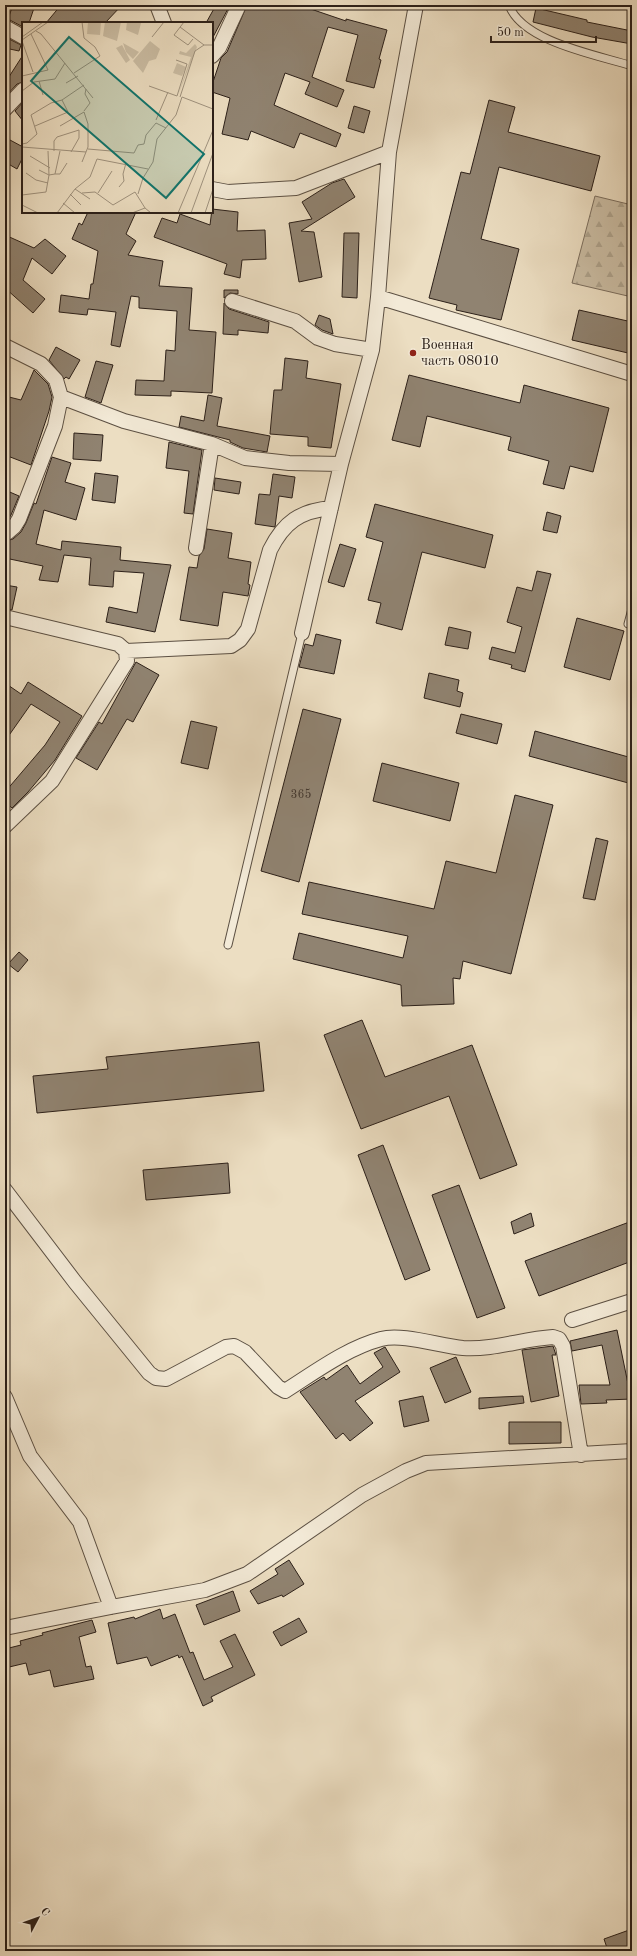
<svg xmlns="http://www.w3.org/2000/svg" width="637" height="1956" viewBox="0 0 637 1956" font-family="'Old Standard TT',serif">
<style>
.forest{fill:url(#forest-firs);stroke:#7c6f5f}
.building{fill:#908371;stroke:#2c2019}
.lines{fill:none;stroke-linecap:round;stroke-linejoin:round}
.lane-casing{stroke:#5c5043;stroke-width:9}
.street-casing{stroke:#5c5043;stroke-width:16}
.lane{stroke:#f3ead7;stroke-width:7}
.street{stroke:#f3ead7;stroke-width:14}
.poi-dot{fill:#8f2418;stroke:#f3ead7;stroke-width:1.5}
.labels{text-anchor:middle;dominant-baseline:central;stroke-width:3;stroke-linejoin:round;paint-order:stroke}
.number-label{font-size:12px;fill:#45392f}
.poi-label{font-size:14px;fill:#2c2019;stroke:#f3ead7;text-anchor:start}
.inset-road{fill:none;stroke:#9f927e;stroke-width:1}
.view{fill:#0f766e;fill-opacity:0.15;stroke:#0f766e;stroke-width:2}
.inset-edge{fill:none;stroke:#2c2019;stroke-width:2}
</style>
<defs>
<pattern id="forest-firs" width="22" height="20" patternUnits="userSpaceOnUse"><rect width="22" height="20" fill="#cbbea5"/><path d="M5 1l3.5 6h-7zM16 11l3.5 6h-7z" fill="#aea38d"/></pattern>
</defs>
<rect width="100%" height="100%" fill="#ecdec2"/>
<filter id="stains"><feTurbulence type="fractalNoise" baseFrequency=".005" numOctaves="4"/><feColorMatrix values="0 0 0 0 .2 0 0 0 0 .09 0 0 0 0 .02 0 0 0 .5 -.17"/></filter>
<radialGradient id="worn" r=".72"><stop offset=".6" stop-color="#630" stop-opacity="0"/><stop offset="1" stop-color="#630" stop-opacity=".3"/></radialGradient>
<path class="forest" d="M595,196L632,205V297L572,283Z"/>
<path class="building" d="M13,5H35L29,23H23V27L8,19Z
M61,5H122L105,23H46Z
M216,5H230L212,39V23H206Z
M247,5H299L346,21V19L387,30L379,59L381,60L374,88L346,81L358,35L328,27L312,77L344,90L337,107L305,94L310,82L285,73L274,105L341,134L336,147L300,133L294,148L251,131L248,140L222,134L230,98L212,92V85L221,58L227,52Z
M536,8L587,20V22L632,31V44L592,37L533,22Z
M5,37L21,45L19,51L5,48Z
M23,55V82L17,84L5,97V83Z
M489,100L515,107L508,132L600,156L591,191L499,167L481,239L519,249L501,320L456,310L457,305L429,298L461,172L470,174Z
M23,102V121L15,111Z
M354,106L370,111L364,133L348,128Z
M10,140L23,147V157L17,169L5,162V149Z
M344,179L355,197L301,231L314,232L322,277L299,282L289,223L312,219L302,202L332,183Z
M212,209L238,212L237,231L265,230L266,259L242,260L240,278L224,274L227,264L154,237L162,218L177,223L180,214L210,225Z
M88,212H136L126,234L136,241L128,255L163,261L159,286L192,288L189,330L216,332L212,393L171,391V396L135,395L136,380L164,381L166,350L175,351L177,311L139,308V297L131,296L120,347L111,345L116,312L88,309L87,315L59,312L61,295L89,299L91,284H93L98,251L72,239L79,223L82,225Z
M344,233H359L357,298L342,297Z
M5,235L34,248L45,239L66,256L52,274L32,258L23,280L45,299L33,313L5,288Z
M224,290H238V294L230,293L224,298Z
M224,303L229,309L269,322L268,333L238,330V335L223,334Z
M579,310L632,322V335L628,353L572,340Z
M319,315L330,319L333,334L322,330L315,325Z
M56,347L80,360L69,379L66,377L64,379L49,360Z
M285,358L308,361L306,378L341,384L331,448L308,446V437L270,434L274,390H282Z
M96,361L113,365L101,403L85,397Z
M34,370L48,384L52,397L49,411L31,465L5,455V396L21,400Z
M409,375L520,403L524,385L609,408L593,472L570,466L564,489L543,484L549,461L508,450L511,437L427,416L420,447L392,440Z
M208,395L222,398L217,426L270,436L267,452L243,448L230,442V440L179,427L181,416L204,421Z
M74,433L103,435L101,461L73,459Z
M169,442L202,450L193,514L184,513L189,471L166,468Z
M52,457L71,463L65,482L85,488L76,520L44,510L36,544L61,550L62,541L121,547L120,560L171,565L155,632L106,622L109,607L137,613L144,573L114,571L113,587L89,585L91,558L64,555L58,582L39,580L43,566L5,558V541L13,539L21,532L26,523L34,503L36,504Z
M95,473L118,476L115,503L92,500Z
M273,474L295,477L292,498L279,496L275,527L255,524L259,494L270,495Z
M215,478L241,482L239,494L214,490Z
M5,490L19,496L11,515L5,524Z
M375,504L493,535L485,568L422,552L402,630L376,623L381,603L368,600L383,542L366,537Z
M547,512L561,516L557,533L543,530Z
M207,529L232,533L228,558L251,562L248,584L250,585L248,596L223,592L218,626L180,620L189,567L197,568L199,556L204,549Z
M340,544L356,549L344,587L328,582Z
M537,571L551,574L525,672L511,668L512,665L489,659L492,647L515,653L522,627L507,622L517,587L532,591Z
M5,585L17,587L12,610L5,609Z
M577,618L624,631L610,680L564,667Z
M449,627L471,632L468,649L445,645Z
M316,634L341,640L334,674L299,667L305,644L313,646Z
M136,662L159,675L133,722L127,719L97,770L76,758L99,722L102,724Z
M429,673L459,680L457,691L463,693L460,707L424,698Z
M28,682L82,716L55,760L28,792L12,808L5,802V792L45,745L60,722L31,704L5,741V683L21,694Z
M303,709L341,719L299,882L261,871Z
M461,714L502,724L497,744L456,733Z
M191,721L217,727L208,769L181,763Z
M535,731L632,758V784L529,756Z
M382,763L459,783L450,821L373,801Z
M515,795L553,805L511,974L463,961L460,979L453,978L454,1004L402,1006L401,985L293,959L299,933L403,958L408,936L302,914L309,882L434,909L446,861L496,873Z
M596,838L608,841L595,900L583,898Z
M19,952L28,960L18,972L8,964Z
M362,1020L385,1077L472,1045L517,1165L480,1179L449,1096L361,1129L324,1035Z
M259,1042L264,1091L37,1113L33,1076L108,1069L106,1057Z
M383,1145L430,1270L405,1280L358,1155Z
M228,1163L230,1193L146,1200L143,1170Z
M459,1185L505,1308L477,1318L432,1195Z
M531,1213L534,1226L514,1234L511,1222Z
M632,1221V1261L539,1296L525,1261Z
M617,1330L628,1384H632V1399L606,1400L607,1403L581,1404L579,1385H610L602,1345L572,1351L570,1341Z
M553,1346L556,1355H552L559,1396L531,1402L522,1350Z
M385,1347L400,1372L355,1401L373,1423L350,1441L343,1433L336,1439L300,1392L324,1377L326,1380L347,1365L360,1384L383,1367L374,1353Z
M456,1357L471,1392L445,1403L430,1368Z
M423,1396L429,1421L404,1427L399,1401Z
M523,1396L524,1403L479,1409V1398Z
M509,1422H561V1443L509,1444Z
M289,1560L304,1584L283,1597L282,1595L258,1604L250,1591L278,1574L275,1569Z
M233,1591L240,1611L204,1625L196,1605Z
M160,1609L163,1619L175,1614L190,1653L193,1652L204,1680L233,1667L220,1641L235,1634L255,1675L211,1697L213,1701L203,1706L182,1656L179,1658L178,1655L151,1666L147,1657L117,1664L108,1623L134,1617L135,1619Z
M299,1618L307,1632L281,1646L273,1632Z
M92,1620L96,1632L79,1637L86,1667L91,1666L94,1679L54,1687L50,1670L29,1675L26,1663L5,1668V1649L21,1645L20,1641L43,1635L42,1633Z
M632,1929V1951H608L604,1939Z"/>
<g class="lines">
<g class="lane-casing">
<path id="lane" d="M509,5C522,42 598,55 632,66
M628,624L632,609
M228,945L302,633"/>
</g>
<g class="street-casing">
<path id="street" d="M157,5L164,23
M5,27L23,37
M212,56L219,48L239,5
M5,109L23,90
M212,189L228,192L296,188L389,152
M378,297L632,374
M232,301L295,321L318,338L335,344L372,350
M5,346L41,364L56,380L61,397L55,426L19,519L14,527L7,533L5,532
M61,397L124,421L212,444L245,458L289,463L341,464
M196,548L212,444
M5,617L118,644L126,651L127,661L52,781L5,826
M302,633L341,464L372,350L378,297L389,152L416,5
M126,651L231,646L240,640L248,629L270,550C284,522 300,511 331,508
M5,1190L75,1282L149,1373L156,1378L166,1379L226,1347L234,1346L245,1352L278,1387L285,1391C315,1372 347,1348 381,1339C402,1333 440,1346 463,1348C494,1350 522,1339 553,1337L559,1339L563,1346L581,1455
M572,1320L632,1301
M5,1397L30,1456L80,1522L111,1607
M5,1628L111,1607L205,1590L247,1574L362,1495L406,1471L426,1463L632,1451"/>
</g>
<use href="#lane" class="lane"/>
<use href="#street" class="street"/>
</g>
<circle class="poi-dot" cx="413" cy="353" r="4"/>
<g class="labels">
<g class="number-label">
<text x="301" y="795">365</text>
</g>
<g class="poi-label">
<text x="421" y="345">Военная<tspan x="421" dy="16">часть 08010</tspan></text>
</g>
</g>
<g transform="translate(22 22)">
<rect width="191" height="191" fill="#ecdec2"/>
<path d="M105,0L119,1L116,13L104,8ZM101,21L117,30L111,37L104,30ZM173,22L175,25L156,73L169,35L157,32L158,29L164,31ZM100,23L108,38L104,41L94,26ZM155,41L164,45L160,54L151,51Z" fill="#cbbea5"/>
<path d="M66,0H79L78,13L65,12ZM83,0H99L95,19L81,14ZM128,19L138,27L134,37L127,39L121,51L111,39Z" fill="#cbbea5"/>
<path class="inset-road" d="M162,0L152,13L166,23L171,17M158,5L182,23M14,9L19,12L71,76M0,15L21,0M130,15L142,0M0,18L26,0M0,19L11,50M154,38L165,42L155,74M52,51L78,34L73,25L62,16L60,0M0,54L26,48L9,12M17,59L21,73M44,61L56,54M127,64L155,74M0,69L12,60L33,57L43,41M158,75L173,29L182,23H191M40,78L62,63M62,89L68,81L63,72L64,67M134,98L146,70M38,104L62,90L66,102V125L60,140M0,122L5,121L15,112L9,93L29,81L40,78L46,90L13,104M0,125L64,130M66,127L112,131L116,123L122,122L124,113L134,101L144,106M32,129V119L35,115L57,108V116L49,130M38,129L33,152H38L45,141M8,134L28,146M17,148L27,153L26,129M4,151L14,158L26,161M97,165L102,159L101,152L104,141M53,167L68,177M60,171L73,170L91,183L113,170L123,186M76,171L90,149M48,172L59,183M116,172L121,156L131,140L135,117L154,93L160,75L191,87M0,173L24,170L27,153L33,152M41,181L53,191M0,183L16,191M35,191L53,167L68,155L75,137L126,147M110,191L123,186L129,191M156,191L191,108M169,191L191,131M183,191L191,167"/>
<path class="view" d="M47,15L182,132L144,176L9,59Z"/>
<rect width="191" height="191" class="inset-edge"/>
</g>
<rect width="637" height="1956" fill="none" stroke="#ecdec2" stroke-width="20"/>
<rect x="6" y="6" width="625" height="1944" fill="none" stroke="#2c2019" stroke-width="2"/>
<rect x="10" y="10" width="617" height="1936" fill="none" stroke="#2c2019"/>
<g transform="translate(38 1918) rotate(49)" stroke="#f3ead7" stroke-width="3" paint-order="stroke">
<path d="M0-3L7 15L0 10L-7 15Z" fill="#2c2019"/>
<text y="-6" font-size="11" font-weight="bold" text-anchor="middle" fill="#2c2019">С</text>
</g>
<path d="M491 36v6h105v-6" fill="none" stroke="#2c2019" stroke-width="2"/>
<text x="497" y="36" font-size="12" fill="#2c2019" stroke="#f3ead7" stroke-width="3" paint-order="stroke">50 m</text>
<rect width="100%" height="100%" filter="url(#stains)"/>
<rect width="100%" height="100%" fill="url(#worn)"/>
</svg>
